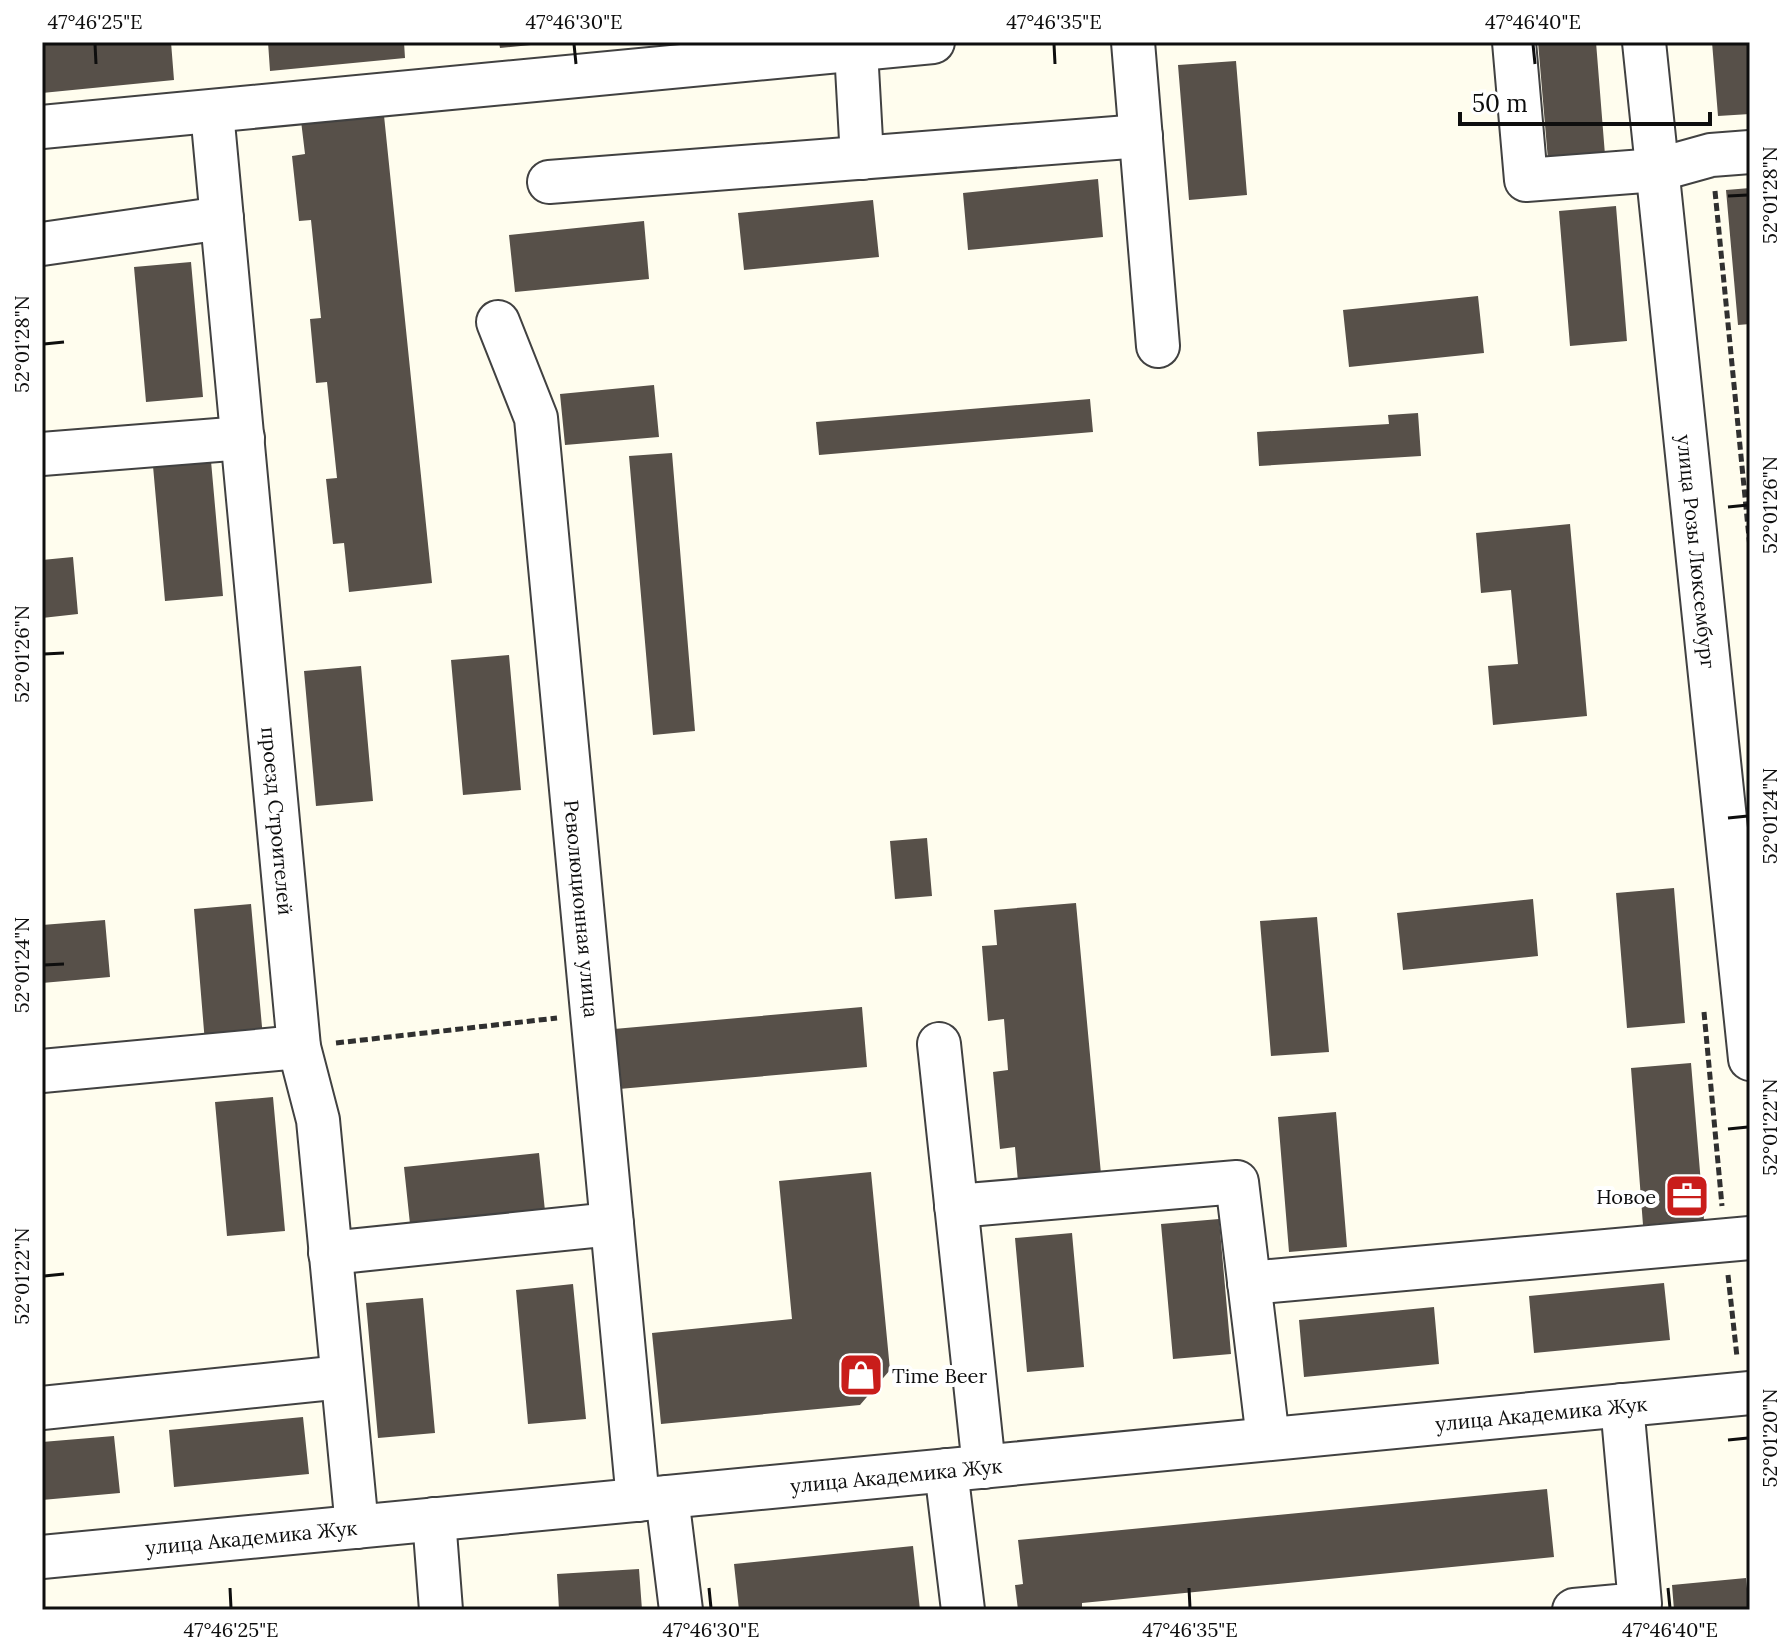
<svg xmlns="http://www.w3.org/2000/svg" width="1792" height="1652" viewBox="0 0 1792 1652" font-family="Lora,serif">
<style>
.building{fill:#575049}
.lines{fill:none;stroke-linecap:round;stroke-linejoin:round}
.minor-casing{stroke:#414141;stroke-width:46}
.path{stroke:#303030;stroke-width:5;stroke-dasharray:8 4;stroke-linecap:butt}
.minor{stroke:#fff;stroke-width:42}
.ticks{fill:none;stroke:#0e0e0e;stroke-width:3}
.labels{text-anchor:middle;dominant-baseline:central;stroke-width:8;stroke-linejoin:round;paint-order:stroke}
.street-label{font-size:20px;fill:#0e0e0e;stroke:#fff}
.poi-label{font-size:20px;fill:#0e0e0e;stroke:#fff;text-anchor:end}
.neatline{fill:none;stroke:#0e0e0e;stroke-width:3}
.ticks-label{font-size:20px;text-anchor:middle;fill:#0e0e0e}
</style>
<rect width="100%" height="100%" fill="#fffdee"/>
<path class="building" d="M42,42H171L174,80L42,93Z
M268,42H404L405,58L270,71Z
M499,42H541V44L500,48Z
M1538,42H1596L1605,155L1548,160Z
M1712,42H1750V114L1718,116Z
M1236,61L1247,195L1189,200L1178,65Z
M382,96L432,583L349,592L344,543L333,544L326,479L337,478L327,382L316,383L310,319L321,318L311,220L299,221L292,156L305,154L299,104Z
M1098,179L1103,237L968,250L963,193Z
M1750,188V324L1738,325L1726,190Z
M873,200L879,257L744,270L738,213Z
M1616,206L1627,341L1570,346L1559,211Z
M644,221L649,279L515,292L509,235Z
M191,262L203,397L146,402L134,267Z
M1478,296L1484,353L1349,367L1343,310Z
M654,385L659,437L565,445L560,394Z
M1090,399L1093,432L819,455L816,422Z
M1418,413L1421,456L1259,466L1257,432L1389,424L1388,415Z
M672,453L695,731L653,735L629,456Z
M211,461L223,596L165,601L153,466Z
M1570,524L1587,716L1493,725L1488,666L1518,664L1511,590L1481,593L1476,533Z
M73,557L78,614L42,618V560Z
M509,655L521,790L463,795L451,660Z
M361,666L373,801L316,806L304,671Z
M927,838L932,896L895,899L890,841Z
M1674,888L1685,1023L1627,1028L1616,893Z
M1533,899L1538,956L1403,970L1397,913Z
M1076,903L1101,1174L1018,1182L1015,1147L1000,1149L993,1072L1008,1070L1004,1019L988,1021L982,946L997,945L994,910Z
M251,904L263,1038L205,1043L194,909Z
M1317,917L1329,1052L1271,1056L1260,921Z
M105,920L110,977L42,983V925Z
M862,1007L867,1067L619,1089L614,1029Z
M1691,1063L1704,1220L1643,1225L1631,1068Z
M273,1097L285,1231L227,1236L215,1102Z
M1336,1112L1347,1247L1289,1252L1278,1117Z
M539,1153L545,1211L410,1224L404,1167Z
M871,1172L890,1370L860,1405L661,1424L652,1333L792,1319L779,1181Z
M1219,1219L1231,1354L1173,1359L1161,1224Z
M1072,1233L1084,1367L1027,1372L1015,1238Z
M1664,1283L1670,1340L1534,1353L1529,1296Z
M573,1284L586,1419L528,1424L516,1290Z
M423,1298L435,1433L378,1438L366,1303Z
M1434,1307L1439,1364L1304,1377L1299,1320Z
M303,1417L309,1474L174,1487L169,1430Z
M114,1436L120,1493L42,1500V1442Z
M1547,1489L1554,1557L1082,1603V1610H1018L1015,1585L1023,1584L1018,1540Z
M913,1546L920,1610H739L734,1564Z
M639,1569L642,1610H559L557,1574Z
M1746,1578L1749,1610H1674L1672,1585Z"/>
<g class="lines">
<g class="minor-casing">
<g id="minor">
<path d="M1133,42L1158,346"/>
<path d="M1514,42L1526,180L1657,170L1711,155L1750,152"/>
<path id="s1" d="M1644,42L1750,1059"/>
<path d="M856,50L862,158"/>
<path id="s2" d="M212,112L299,1047L318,1120L357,1527"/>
<path d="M42,127L933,42"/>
<path d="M549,182L1141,136"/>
<path d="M42,244L222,218"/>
<path id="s3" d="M498,322L536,418L638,1500"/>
<path d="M42,454L243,438"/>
<path d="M939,1044L984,1467"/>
<path d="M42,1071L299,1047"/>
<path d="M956,1206L1237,1182L1268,1439"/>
<path d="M330,1253L612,1224"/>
<path d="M1249,1283L1750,1238"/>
<path d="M42,1408L342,1377"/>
<path d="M946,1470L963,1610"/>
<path d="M667,1497L681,1610"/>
<path d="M434,1519L441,1610"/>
<path id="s4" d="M42,1557L1750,1393"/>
<path d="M1574,1610L1640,1604L1622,1405"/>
</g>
</g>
<path class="path" d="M1715,191L1750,548
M1704,1012L1722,1206
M336,1043L557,1018
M1728,1275L1737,1357"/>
<use href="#minor" class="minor"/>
</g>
<path class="ticks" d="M95,44L96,64M574,44L576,64M1054,44L1055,64M1533,44L1535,64M1728,196L1748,195M44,344L64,342M1728,507L1748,505M44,654L64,653M1728,818L1748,816M44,965L64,964M1728,1129L1748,1127M44,1276L64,1274M1728,1440L1748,1438M230,1588L231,1608M709,1588L711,1608M1189,1588L1190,1608M1668,1588L1670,1608"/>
<defs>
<g id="office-square" transform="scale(2.3)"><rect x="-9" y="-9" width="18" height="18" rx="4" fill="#c91d1a" stroke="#fff"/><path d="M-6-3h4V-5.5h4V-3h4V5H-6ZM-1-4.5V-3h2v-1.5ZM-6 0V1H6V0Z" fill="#fff"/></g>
<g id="shop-square" transform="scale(2.3)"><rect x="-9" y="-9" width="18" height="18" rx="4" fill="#c91d1a" stroke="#fff"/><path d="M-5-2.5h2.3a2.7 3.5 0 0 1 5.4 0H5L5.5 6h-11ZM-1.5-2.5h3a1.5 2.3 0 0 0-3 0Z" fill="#fff"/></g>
</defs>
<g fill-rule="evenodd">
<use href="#office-square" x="1687" y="1196"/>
<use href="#shop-square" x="861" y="1375"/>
</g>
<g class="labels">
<g class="street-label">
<text stroke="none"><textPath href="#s1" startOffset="512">улица Розы Люксембург</textPath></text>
<text stroke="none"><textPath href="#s2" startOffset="712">проезд Строителей</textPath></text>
<text stroke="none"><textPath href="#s3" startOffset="596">Революционная улица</textPath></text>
<text stroke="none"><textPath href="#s4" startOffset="1506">улица Академика Жук</textPath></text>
<text stroke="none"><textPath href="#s4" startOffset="858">улица Академика Жук</textPath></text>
<text stroke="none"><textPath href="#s4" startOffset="210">улица Академика Жук</textPath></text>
</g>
<g class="poi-label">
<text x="1656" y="1196">Новое</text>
<text x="892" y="1375" text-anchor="start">Time Beer</text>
</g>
</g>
<rect width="1792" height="1652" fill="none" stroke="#ffffff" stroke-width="88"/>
<path d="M1460 112v12h250v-12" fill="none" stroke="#0e0e0e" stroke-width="4"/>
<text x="1472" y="112" font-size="24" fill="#0e0e0e" stroke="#ffffff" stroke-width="6" paint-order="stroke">50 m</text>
<rect x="44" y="44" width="1704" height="1564" class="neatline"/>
<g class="ticks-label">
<text x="95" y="29">47°46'25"E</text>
<text x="574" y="29">47°46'30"E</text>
<text x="1054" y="29">47°46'35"E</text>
<text x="1533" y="29">47°46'40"E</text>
<text transform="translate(1770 195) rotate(-90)" y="7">52°01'28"N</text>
<text transform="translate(22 344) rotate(-90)" y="7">52°01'28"N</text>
<text transform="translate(1770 505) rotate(-90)" y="7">52°01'26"N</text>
<text transform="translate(22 654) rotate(-90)" y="7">52°01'26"N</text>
<text transform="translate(1770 816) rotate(-90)" y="7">52°01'24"N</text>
<text transform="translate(22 965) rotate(-90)" y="7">52°01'24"N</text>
<text transform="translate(1770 1127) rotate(-90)" y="7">52°01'22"N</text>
<text transform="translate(22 1276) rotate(-90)" y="7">52°01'22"N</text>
<text transform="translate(1770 1438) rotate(-90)" y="7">52°01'20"N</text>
<text x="231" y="1637">47°46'25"E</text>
<text x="711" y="1637">47°46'30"E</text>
<text x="1190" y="1637">47°46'35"E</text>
<text x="1670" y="1637">47°46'40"E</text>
</g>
</svg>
